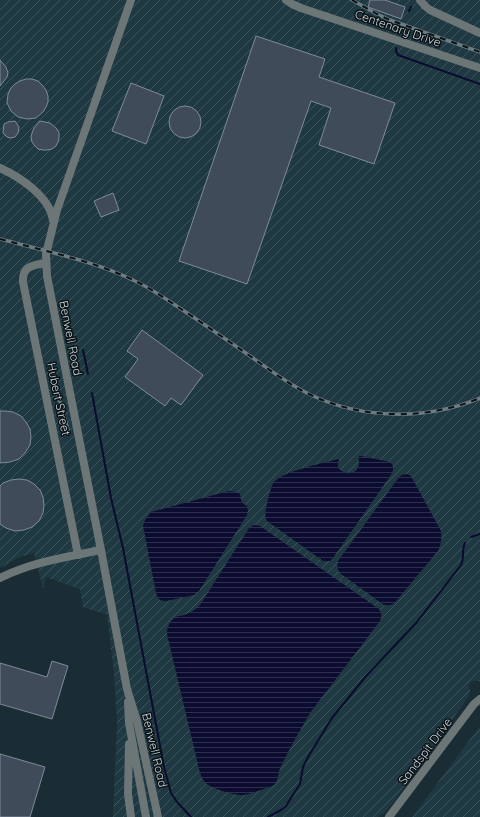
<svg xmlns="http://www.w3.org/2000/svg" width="480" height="817" viewBox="0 0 480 817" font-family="Quicksand,sans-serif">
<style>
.industrial{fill:url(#industrial-furrows)}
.water{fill:url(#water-rules)}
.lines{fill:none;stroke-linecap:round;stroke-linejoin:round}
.stream{stroke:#0b0c2f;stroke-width:2}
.building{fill:#3f4b59;stroke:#7e8b9b}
.minor{stroke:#6c7677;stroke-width:8}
.rail-casing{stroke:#6d7c83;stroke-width:3.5}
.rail{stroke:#0b1317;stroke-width:2;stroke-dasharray:6;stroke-linecap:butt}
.labels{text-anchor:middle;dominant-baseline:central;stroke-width:3;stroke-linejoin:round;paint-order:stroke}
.street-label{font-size:12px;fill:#cbd7dc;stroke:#0b1317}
</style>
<defs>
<pattern id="industrial-furrows" width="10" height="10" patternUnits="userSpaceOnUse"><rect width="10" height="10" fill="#1f3943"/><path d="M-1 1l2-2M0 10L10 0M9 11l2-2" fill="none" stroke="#3e555e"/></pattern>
<pattern id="water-rules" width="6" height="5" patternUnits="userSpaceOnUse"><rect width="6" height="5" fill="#0b0c2f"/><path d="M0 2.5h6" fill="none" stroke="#2d2f4d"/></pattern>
</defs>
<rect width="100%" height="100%" fill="#1a2c34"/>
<path class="industrial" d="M0,0H480V681H472L468,686L470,690L469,696L395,800L386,811L378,817H113L117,722L114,673L107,615L103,613L98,612L83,607L80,589L46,577L43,589L34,553L20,557L0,568Z
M480,726V817H412Z"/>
<path class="water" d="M359,456H361L390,462C394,466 394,469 391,475L333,558L330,561H323L267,521C264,515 266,509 267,503C269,497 270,488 274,482C282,472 326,462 339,459L338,464V468C343,474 355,476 358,467C360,463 358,460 359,456Z
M407,474L411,476L441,531C442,539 441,544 438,551L397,600C393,605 390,606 384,605L341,574C337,570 337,567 338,561L399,477L402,475Z
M229,491L236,492L240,494C241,500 241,503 247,506L248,511L247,515L199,591L194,595L166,601C160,601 157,598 156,593L143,526L145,520L151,512Z
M255,525L260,526L379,609C382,614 382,616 380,621L310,713L294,741L280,768L277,780L275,784L272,786C263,789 254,793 244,795C236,796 208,788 204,781C201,777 200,773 199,769L167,634C167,627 170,619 178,616C181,616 184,615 187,614C192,612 196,609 200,605L249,528L252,526Z"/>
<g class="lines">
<path class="stream" d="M409,11L411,7
M396,48V51L398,55L480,84
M83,350L88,374
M92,393L111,498L123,548L164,767L171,793L177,802L191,817
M471,537L480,534
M268,817L281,810L286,806L296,790L300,784L303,767L308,757L332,718L367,675L417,622L461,565C465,557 461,551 465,543"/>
</g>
<path class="building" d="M370,0H385L405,7L401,19L368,7Z
M256,36L325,59L319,77L395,103L374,164L319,145L331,108L311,101L247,284L179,261Z
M0,60L6,67L8,73L7,77L0,86Z
M26,79H32L38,81L42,85L46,90L48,96V102L46,107L43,112L36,118L27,119L18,117L11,111L7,103L8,94L11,88L15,84L20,81Z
M131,83L164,96L146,144L112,131Z
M169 122a16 16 0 1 1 32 0a16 16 0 1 1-32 0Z
M15,121L19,127L18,133L15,137L10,138L7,137L3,133L4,124L8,122Z
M40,121L50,123L57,129L59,133V138L58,142L56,146L52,149L47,150H43L38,149L35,146L32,142L31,137L32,133L34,128Z
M113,193L119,210L101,217L94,201Z
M142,330L203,375L181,405L171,398L165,406L125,377L138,359L127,351Z
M0,411H5L13,412L21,416L26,422L30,429L31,437L30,445L25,453L19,459L10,462L0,463Z
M19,479L27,480L34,484L40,490L43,497L44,505L43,513L39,521L32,527L24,530L15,531L6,528L0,524V486L3,483L11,480Z
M52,661L68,666L52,719L0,704V663L47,677Z
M0,754L45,767L30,817H0Z"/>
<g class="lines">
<path class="minor" d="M131,0L57,210L46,254L47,276L101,550L127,689L137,721L158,817
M286,0L292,4L301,8L480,68
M420,0L425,6L430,10L480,33
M0,168C20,177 50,197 53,220
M46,263C33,265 22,266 23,282L78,555
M0,578C32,562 67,557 101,550
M128,702L129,723L146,817
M129,744L128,794L131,817
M389,817L474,704L480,699"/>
<g class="rail-casing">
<path id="rail" d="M352,0L377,14L390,20L480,52
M0,239C44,251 95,261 135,281C148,287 160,295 172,303C198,320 224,338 250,356C270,370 289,385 311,395C364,420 427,420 480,398
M54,380L68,430"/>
</g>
<use href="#rail" class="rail"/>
</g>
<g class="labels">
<g class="street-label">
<text transform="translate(398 28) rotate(19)">Centenary Drive</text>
<text transform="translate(71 338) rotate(79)">Benwell Road</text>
<text transform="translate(59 399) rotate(78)">Hubert Street</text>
<text transform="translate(155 750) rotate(77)">Benwell Road</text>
<text transform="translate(425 751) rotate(-53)">Sandspit Drive</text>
</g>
</g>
</svg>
